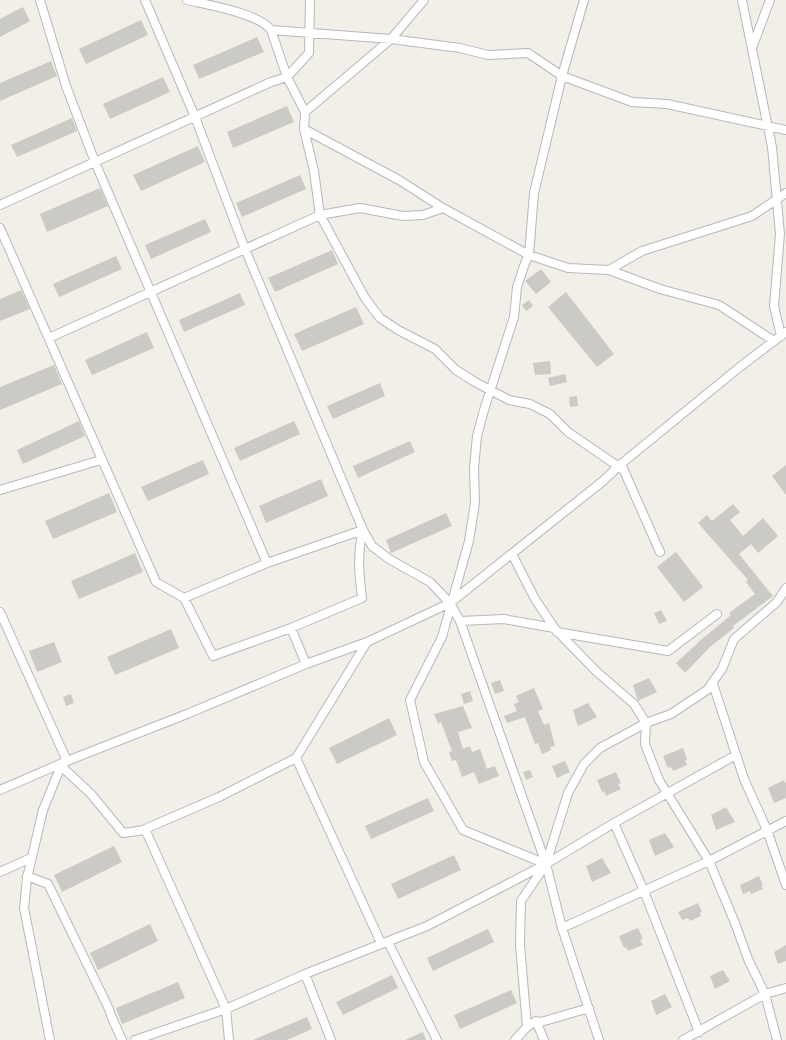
<svg xmlns="http://www.w3.org/2000/svg" width="786" height="1040" viewBox="0 0 786 1040" font-family="Helvetica,sans-serif">
<style>
.building{fill:#cccac5}
.lines{fill:none;stroke-linecap:round;stroke-linejoin:round}
.street-casing{stroke:#b5b8bc;stroke-width:10}
.street{stroke:#fff;stroke-width:8}
</style>
<rect width="100%" height="100%" fill="#f1efe8"/>
<path class="building" d="M23,7L30,21L0,37V19Z
M141,20L148,35L86,64L79,49Z
M257,37L264,52L199,79L193,65Z
M51,61L57,76L0,101V83Z
M163,77L170,92L110,119L103,104Z
M287,106L294,122L233,148L227,132Z
M72,118L77,131L17,157L11,145Z
M198,146L205,162L141,191L133,175Z
M300,175L306,189L242,217L236,203Z
M100,188L108,206L47,232L40,214Z
M205,219L211,232L151,259L145,245Z
M332,250L338,264L275,292L268,278Z
M116,256L122,269L59,297L53,284Z
M541,269L551,282L536,294L525,281Z
M21,290L30,309L0,321V299Z
M566,292L614,354L597,367L548,307Z
M240,293L245,305L184,332L179,320Z
M529,300L533,306L526,311L522,305Z
M356,307L364,324L302,351L294,334Z
M147,332L154,348L92,375L85,360Z
M550,361L551,374L535,375L533,363Z
M54,365L62,384L0,410V387Z
M565,374L567,382L550,386L548,378Z
M380,383L385,396L333,419L327,406Z
M577,396L578,406L570,407L569,397Z
M79,421L85,436L23,464L17,450Z
M294,421L300,434L240,461L234,448Z
M410,441L415,452L358,478L353,466Z
M203,460L209,474L148,501L141,487Z
M786,465V495L772,476Z
M321,479L328,496L266,523L259,506Z
M109,493L117,512L53,539L45,521Z
M733,504L740,512L730,520L743,536L763,518L778,536L758,553L751,544L739,554L773,596L733,626L734,628L711,646L685,673L676,663L702,639L731,615L729,613L755,594L746,582L748,580L698,523L707,515L712,521Z
M446,513L452,526L391,553L386,540Z
M676,552L703,587L684,602L657,567Z
M135,553L143,572L79,599L71,581Z
M661,610L667,621L659,624L654,613Z
M171,629L179,648L115,675L107,657Z
M54,642L62,662L37,672L29,651Z
M649,678L657,692L638,701L633,685Z
M500,680L504,691L495,694L491,683Z
M534,688L543,709L538,711L544,725L549,723L555,746L550,747L551,750L542,754L538,743L535,744L525,717L507,723L504,716L517,711L514,704L519,702L516,696Z
M470,691L473,701L464,704L461,694Z
M71,694L74,703L66,706L63,697Z
M588,703L597,717L578,726L573,710Z
M463,706L472,728L458,732L463,749L470,746L472,752L480,749L487,769L495,766L499,776L479,784L474,772L462,777L456,760L452,761L449,752L452,751L441,722L438,724L434,714Z
M389,718L397,735L337,764L329,748Z
M683,748L687,759L685,760L687,765L673,771L671,767L668,768L663,756Z
M565,761L570,772L557,778L552,766Z
M530,770L533,777L526,780L523,772Z
M616,772L621,783L618,784L621,789L606,796L604,791L602,792L597,780Z
M784,780L786,784V798L774,803L768,788Z
M428,798L434,811L371,839L365,826Z
M726,807L735,822L716,830L711,815Z
M665,833L674,847L655,856L649,840Z
M114,846L122,862L62,892L54,875Z
M454,855L461,870L398,899L391,884Z
M602,858L611,873L592,882L586,866Z
M759,876L763,885L761,886L763,889L751,894L750,891L743,894L740,885Z
M698,903L702,912H700L701,916L690,921L688,918L682,920L678,912Z
M150,924L158,941L98,970L90,953Z
M638,928L643,939L640,940L643,945L628,951L626,947L624,948L619,936Z
M488,929L494,942L433,971L427,958Z
M786,945V961L778,964L774,952Z
M723,970L730,981L715,989L710,976Z
M392,975L398,988L343,1015L336,1002Z
M178,982L185,998L122,1024L116,1008Z
M511,990L517,1003L460,1029L454,1015Z
M665,994L672,1007L656,1015L651,1001Z
M307,1017L312,1029L287,1040H253Z
M423,1032L426,1040H405Z"/>
<g class="lines">
<g class="street-casing">
<path id="street" d="M40,0L66,86L95,162L267,563
M145,0L195,117L245,249L363,530L372,546L389,559L430,582L450,603L460,621L546,864L562,928L599,1040
M187,0C208,5 258,13 271,30L287,77L305,112L304,129L314,171L320,215L365,298L380,318L398,330L435,349L456,370L475,382L509,400L530,404L550,414L568,432L622,469
M742,0L772,147L780,234L774,306L781,336
M271,30L391,39L460,48L488,55L528,53L562,76L632,102L667,104L786,130
M752,48L770,0
M305,112L391,39L424,0
M0,205L271,82L287,77L309,53L310,0
M443,208L529,255L568,268L609,270L642,251L752,216L786,193
M0,228L156,582L184,598L267,563L363,530
M609,270L660,289L719,305L774,341
M49,338L320,215L360,208L403,216L423,215L443,208L399,180L304,129
M621,464L660,552
M0,490L101,460
M512,554L535,599L557,632L668,651L717,614
M184,598L213,656L291,628L362,598C359,574 357,554 363,530
M0,612L67,761L61,766L43,810L27,878L24,908L50,1040
M460,621L504,619L554,628L597,672L634,704L646,723L645,744L659,780L709,861L735,923L748,959L765,994L777,1040
M291,628L306,664
M713,684L744,779L767,830L786,885
M296,758L381,943
M61,766L91,794L123,833L145,830
M0,790L67,761L187,714L306,664L367,642L450,603L603,481L621,464L741,366L786,332
M614,823L644,891L699,1032
M546,864L463,830L424,762L410,700L442,637L469,541L475,503L474,468L477,436L484,410L514,317L517,287L525,263L529,255L534,193L562,76L584,0
M0,872L31,858
M27,876L48,884L109,1009L112,1018L122,1040
M562,928L709,861L786,821
M388,942L437,1040
M305,974L331,1040
M536,1021L544,1040
M527,1027L536,1021L541,1022L589,1008
M135,1040L226,1009L305,974L427,926L546,864L614,823L736,755
M229,1040L226,1009L145,829L219,797L296,758L367,642
M515,1040L527,1027L520,945L521,901L546,864L568,793L584,764L600,748L646,723L671,714L707,690L722,669L734,639L777,602L786,588
M683,1040L765,994L786,988"/>
</g>
<use href="#street" class="street"/>
</g>
</svg>
